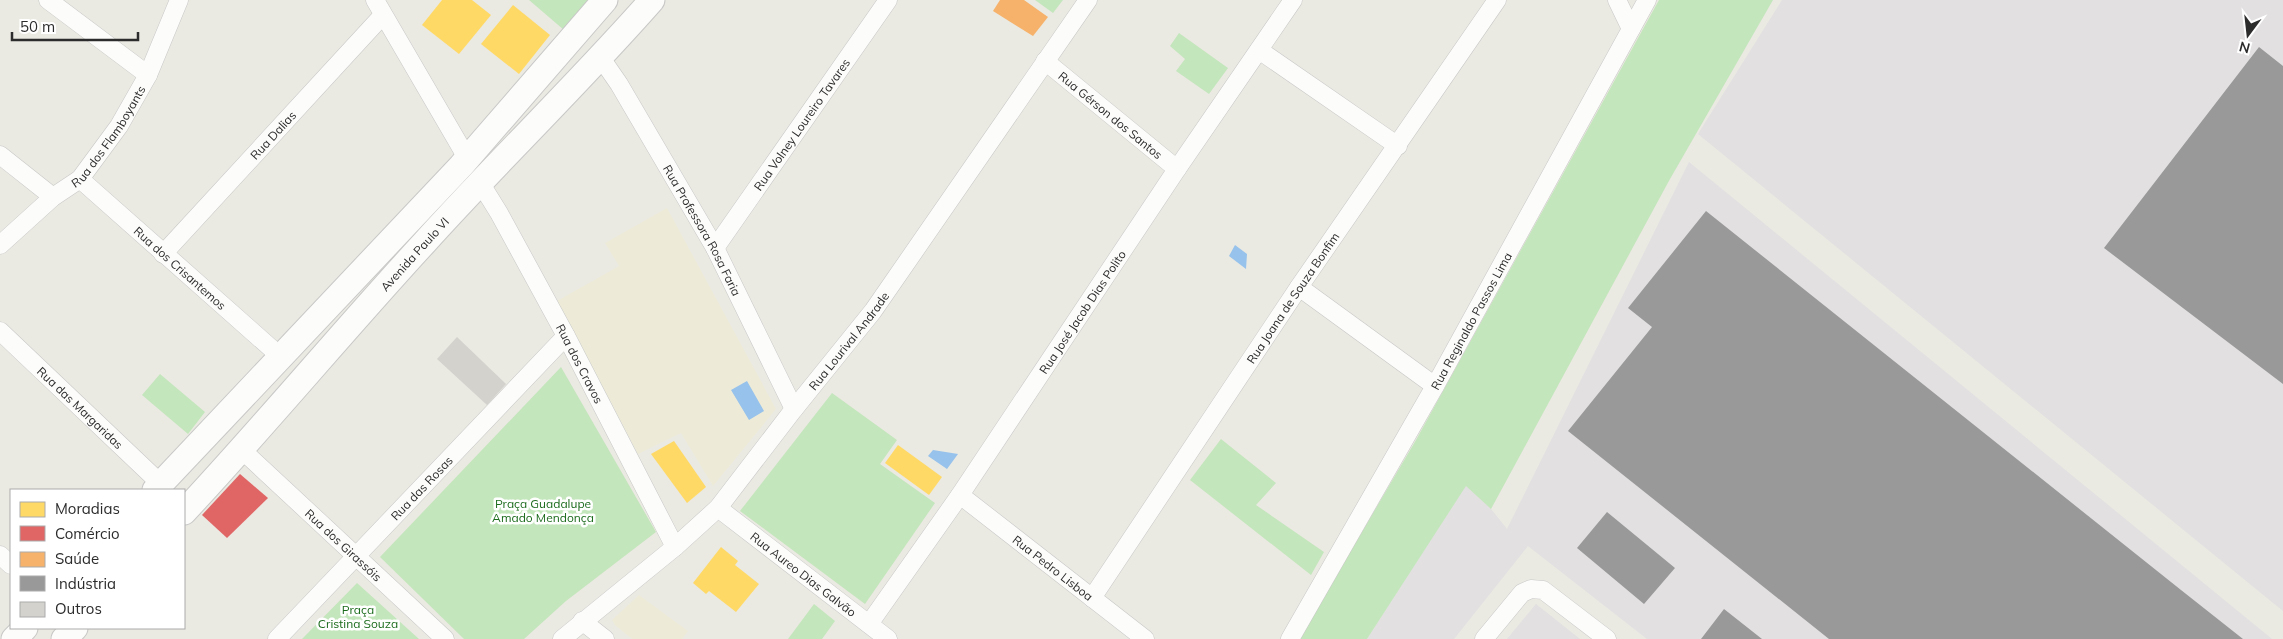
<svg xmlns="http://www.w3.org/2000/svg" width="2283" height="639" viewBox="0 0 2283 639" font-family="Mulish,sans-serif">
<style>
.industrial{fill:#e2e0e1}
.education{fill:#edebd8}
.green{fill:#c4e6bc}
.water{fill:#97c2eb}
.homes{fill:#ffd966}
.shops{fill:#e06666}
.health{fill:#f6b26b}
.industry{fill:#999}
.building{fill:#d3d2cd}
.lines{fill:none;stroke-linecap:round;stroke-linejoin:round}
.street-casing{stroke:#c8c8c7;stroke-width:19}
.secondary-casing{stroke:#c8c8c7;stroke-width:27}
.street{stroke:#fcfcfb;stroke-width:18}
.secondary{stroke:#fcfcfb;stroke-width:25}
.labels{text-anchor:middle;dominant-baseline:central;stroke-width:5;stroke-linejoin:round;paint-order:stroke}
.street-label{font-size:12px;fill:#2c2c2c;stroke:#fff}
.park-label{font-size:12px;fill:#1b6b1c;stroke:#fff}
</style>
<rect width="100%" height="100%" fill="#eae9e2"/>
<path class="industrial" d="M1782,0H2283V611L1698,134Z
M1689,162L2272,639H1647L1528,546L1454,639H1367L1466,485L1491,509L1507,529Z
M1536,604L1580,639H1507Z"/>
<path class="education" d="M667,208L776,409L713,486L681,433L638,454L557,301L619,266L605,243Z
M639,595L688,631L682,639H632L615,625L612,620Z"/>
<path class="green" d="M529,0H590L564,30Z
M1035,0H1063L1053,13Z
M1659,0H1773L1670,179L1491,509L1466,486L1367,639H1299L1416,440Z
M1179,33L1228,68L1209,94L1176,71L1185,59L1170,46Z
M561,367L656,532L566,601L524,639H464L380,557Z
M160,374L205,412L188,434L142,395Z
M832,393L897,440L880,464L935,503L865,604L740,511Z
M1221,439L1276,483L1256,505L1324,552L1311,575L1190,480Z
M357,583L419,639H302Z
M814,604L835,621L822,639H788Z"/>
<path class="water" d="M1235,245L1247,254L1246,269L1229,256Z
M747,381L764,411L749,420L731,390Z
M933,450L958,454L947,469L928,456Z"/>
<path class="homes" d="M442,0H472L491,15L459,54L422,25Z
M513,5L550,35L519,74L481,44Z
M674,441L706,487L687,503L651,454Z
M898,445L942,477L929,495L885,463Z
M721,547L738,561L735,565L759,584L736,612L709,591L706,594L693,583Z"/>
<path class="shops" d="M240,474L268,498L227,538L202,515Z"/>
<path class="health" d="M1000,0H1024L1048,17L1033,36L993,11Z"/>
<path class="industry" d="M2259,47L2283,66V384L2104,248Z
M1706,211L2181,590L2243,639H1829L1568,431L1652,327L1628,308Z
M1607,512L1675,568L1644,604L1577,548Z
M1724,609L1762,639H1701Z"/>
<path class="building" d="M457,337L506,384L487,405L437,359Z"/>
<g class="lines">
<g class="street-casing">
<g id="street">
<path d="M48,0L148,75"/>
<path d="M375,0L467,158"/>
<path d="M1617,0L1631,29"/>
<path d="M1259,50L1398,146"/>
<path id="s1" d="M601,58L619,84L715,248L794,409"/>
<path id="s2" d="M1045,61L1177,169"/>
<path d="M0,155L53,197"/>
<path id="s3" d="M80,179L281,357"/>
<path id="s4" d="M481,184L499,213L566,336L675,547"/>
<path id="s5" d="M0,245L53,197L80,179L119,126L148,75L179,0"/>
<path id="s6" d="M715,248L888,0"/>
<path id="s7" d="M163,254L383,15"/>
<path d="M1299,287L1435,386"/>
<path id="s8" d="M0,331L161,484"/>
<path id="s9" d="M242,450L445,639"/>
<path id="s10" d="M960,495L1145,639"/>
<path id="s11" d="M718,508L888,639"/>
<path d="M0,555L11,565"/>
<path id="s12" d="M1092,598L1299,287L1497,0"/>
<path d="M582,621L605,639"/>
<path id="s13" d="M869,624L960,495L1177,169L1293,0"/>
<path id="s14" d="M277,639L566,336"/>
<path id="s15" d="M562,639L675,547L718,508L794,409L873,311L1088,0"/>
<path id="s16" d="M1290,639L1435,386L1647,0"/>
<path d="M1484,639L1522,593L1531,589L1543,590L1607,639"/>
</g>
</g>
<g class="secondary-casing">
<g id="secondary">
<path d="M155,490L461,166L605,0"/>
<path id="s17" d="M184,512C266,424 343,331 425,242C499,160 579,83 652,0"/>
<path d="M14,639L25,628"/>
<path d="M64,639L75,628"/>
</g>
</g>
<use href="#street" class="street"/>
<use href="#secondary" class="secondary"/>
</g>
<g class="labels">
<g class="street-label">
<text stroke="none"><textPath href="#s2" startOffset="85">Rua Gérson dos Santos</textPath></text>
<text stroke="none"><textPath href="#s6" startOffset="151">Rua Volney Loureiro Tavares</textPath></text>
<text stroke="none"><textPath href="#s5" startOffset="155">Rua dos Flamboyants</textPath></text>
<text stroke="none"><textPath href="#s7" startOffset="162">Rua Dalias</textPath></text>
<text stroke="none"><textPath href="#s1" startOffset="200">Rua Professora Rosa Faria</textPath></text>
<text stroke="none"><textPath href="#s17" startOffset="346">Avenida Paulo VI</textPath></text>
<text stroke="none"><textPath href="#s3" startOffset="134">Rua dos Crisantemos</textPath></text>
<text stroke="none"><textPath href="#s12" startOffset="361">Rua Joana de Souza Bonfim</textPath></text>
<text stroke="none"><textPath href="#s13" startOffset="378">Rua José Jacob Dias Polito</textPath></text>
<text stroke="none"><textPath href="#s16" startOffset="366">Rua Reginaldo Passos Lima</textPath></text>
<text stroke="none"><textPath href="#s15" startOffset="416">Rua Lourival Andrade</textPath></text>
<text stroke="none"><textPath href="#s4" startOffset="205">Rua dos Cravos</textPath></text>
<text stroke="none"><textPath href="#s8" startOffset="111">Rua das Margaridas</textPath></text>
<text stroke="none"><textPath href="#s14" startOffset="209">Rua das Rosas</textPath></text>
<text stroke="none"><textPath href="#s9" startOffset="139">Rua dos Girassóis</textPath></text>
<text stroke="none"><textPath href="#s10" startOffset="118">Rua Pedro Lisboa</textPath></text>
<text stroke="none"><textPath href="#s11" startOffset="108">Rua Aureo Dias Galvão</textPath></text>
</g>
<g class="park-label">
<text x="543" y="503">Praça Guadalupe<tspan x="543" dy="14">Amado Mendonça</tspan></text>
<text x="358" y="609">Praça<tspan x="358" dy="14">Cristina Souza</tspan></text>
</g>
</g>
<rect x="10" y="489" width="175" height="140" fill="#ffffff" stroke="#ababab"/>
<rect x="20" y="502" width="25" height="15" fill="#ffd966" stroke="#ababab"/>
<text x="55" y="514" font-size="15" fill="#2c2c2c">Moradias</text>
<rect x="20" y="526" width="25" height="15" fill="#e06666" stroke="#ababab"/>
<text x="55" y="539" font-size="15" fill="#2c2c2c">Comércio</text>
<rect x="20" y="552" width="25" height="15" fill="#f6b26b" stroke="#ababab"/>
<text x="55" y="564" font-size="15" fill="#2c2c2c">Saúde</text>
<rect x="20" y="576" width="25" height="15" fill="#999999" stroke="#ababab"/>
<text x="55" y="589" font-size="15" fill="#2c2c2c">Indústria</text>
<rect x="20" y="602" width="25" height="15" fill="#d3d2cd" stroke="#ababab"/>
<text x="55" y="614" font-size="15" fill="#2c2c2c">Outros</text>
<g transform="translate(2248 35) rotate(195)" stroke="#ffffff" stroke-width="4" paint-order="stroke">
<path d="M0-4L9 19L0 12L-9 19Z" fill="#2c2c2c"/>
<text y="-8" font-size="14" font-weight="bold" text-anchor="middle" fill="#2c2c2c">N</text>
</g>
<path d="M12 32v8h126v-8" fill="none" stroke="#2c2c2c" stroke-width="2.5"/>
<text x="20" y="32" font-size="15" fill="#2c2c2c" stroke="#ffffff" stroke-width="4" paint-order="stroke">50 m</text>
</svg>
